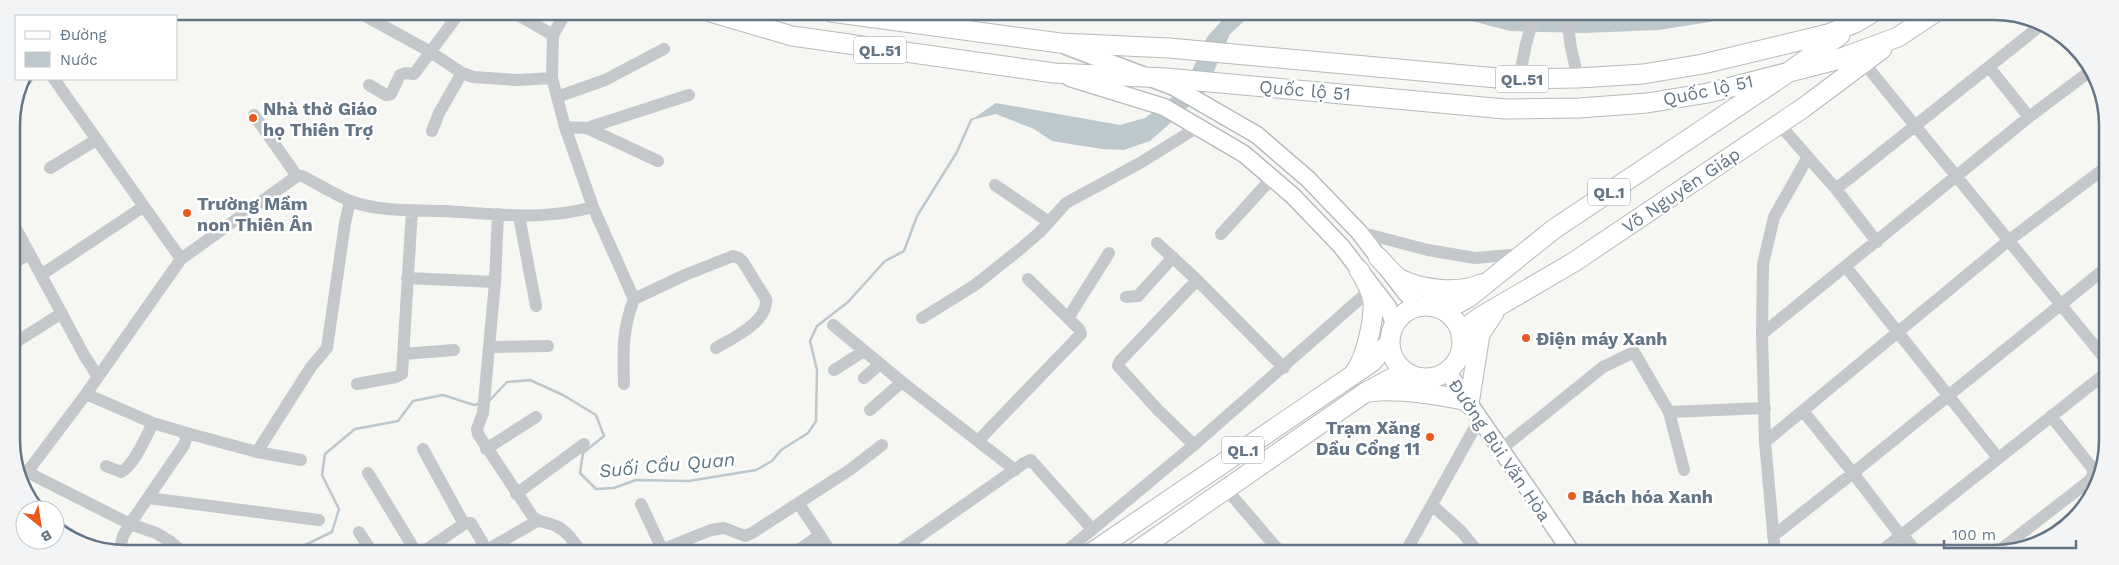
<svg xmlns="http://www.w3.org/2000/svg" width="2119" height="565" viewBox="0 0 2119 565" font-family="'Work Sans',sans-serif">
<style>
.water{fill:#bdc8cd}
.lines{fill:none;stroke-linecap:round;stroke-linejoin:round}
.stream{stroke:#bdc8cd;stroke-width:2.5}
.major-casing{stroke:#b7bbbf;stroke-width:19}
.highway-casing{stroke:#b6babd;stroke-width:21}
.minor{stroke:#c4c8cb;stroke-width:12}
.major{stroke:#fff;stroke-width:16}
.highway{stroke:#fff;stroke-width:19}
.poi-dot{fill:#ea5a20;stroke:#fff;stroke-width:2}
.labels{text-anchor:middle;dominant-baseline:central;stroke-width:5;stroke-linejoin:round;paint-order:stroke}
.shield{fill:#fff;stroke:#929eaa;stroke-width:1}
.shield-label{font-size:16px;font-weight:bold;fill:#647585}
.street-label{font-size:18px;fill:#647585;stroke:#fff}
.poi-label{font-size:18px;font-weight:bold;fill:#647585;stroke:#fff;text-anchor:start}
.water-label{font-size:19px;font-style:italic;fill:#5f7782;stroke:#fff}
.rim{fill:none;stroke:#647585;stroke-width:2.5}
</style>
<rect width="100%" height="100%" fill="#f6f6f3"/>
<path class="water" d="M1229,13H1253L1230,34L1205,92L1150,141L1124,150L1102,149L1052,141L1034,129L996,114L971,120L996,103L1120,125L1145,118L1184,88L1207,37Z
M1460,13H1544L1656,19L1692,13H1737L1728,19L1659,30L1584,33L1510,31L1472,21Z"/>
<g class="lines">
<path class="stream" d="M489,401L507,382L530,380L563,395L596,415L604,436L583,453L580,473L596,489L614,488L636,480L689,481L756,470L772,461L781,450L808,433L816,421L817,370L810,341L817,326L848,302L885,261L904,251L917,216L957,152L971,120L973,119
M299,552L305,545L332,532L339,509L322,475L325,454L355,429L398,421L413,401L443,395L474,405L481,403"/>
<g class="major-casing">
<path id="major" d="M1066,46L1174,87L1257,135L1308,179L1359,232L1406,293L1414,301L1423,306
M1070,78L1164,107L1244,154L1293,196L1341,246L1388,307L1394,324
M1447,371L1572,553"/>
</g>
<g class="highway-casing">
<path id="highway" d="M710,12L792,36L1054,73L1166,78L1505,109L1579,108L1647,103L1708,93L1836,60L1898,37L1934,13
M831,12L1060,43L1169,48L1508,79L1578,78L1643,74L1703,64L1828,34L1855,23L1872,13
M1378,257C1385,264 1392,274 1400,279C1422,290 1459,294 1481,284
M1390 342a36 36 0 1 1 72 0a36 36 0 1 1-72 0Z
M1437,308L1455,305L1468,298L1554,229L1783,76L1840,35
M1461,337L1469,325L1480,317L1574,262L1803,108L1882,49
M1355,372C1366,357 1374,320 1373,302C1372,290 1365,280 1359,270
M1370,392C1395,388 1442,395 1467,401
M1469,404L1480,334L1494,313
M1091,553L1372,362L1390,342
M1134,553L1366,392L1396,376L1411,375"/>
</g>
<path class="minor" d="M358,12L429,51L462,73L473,77L517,80L552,78
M513,12L553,35
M566,12L553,35L552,78L565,127L593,207L634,299L685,275L733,256L739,258L743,262L766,299C769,321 733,338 716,348
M1566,13L1571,48L1578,78
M946,28L948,12
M1864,63L2106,360
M1989,67L2029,117
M54,79L181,259
M1519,79L1526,44L1535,13
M20,83L27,79
M369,85L386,95L391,94L400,75L405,73L414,74L460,12
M557,97L605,80L664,49
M254,115L297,176
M1779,124L1836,189L1877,242
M565,127L587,128L658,161
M587,128L689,95
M432,131L439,113L462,73
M50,168L96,140
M995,185L1049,222
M1836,189L2040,26
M498,214L495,282L483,413L477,429L478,434L533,517C540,523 548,522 556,526C567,531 574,542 581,552
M519,216L536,306
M12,221L84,355L98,377
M1359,232L1428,250L1475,258L1523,254
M1221,234L1272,178
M1157,243L1197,280
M12,264L29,254
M1846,267L1998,458
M41,275L143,207
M407,278L495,282
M1126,297L1138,296L1173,257
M922,318L975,285L1019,250L1040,232L1066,203L1140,163L1198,127
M1068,318L1109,253
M833,325L902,382L1015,470
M1762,334L2029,117L2089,72
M13,344L62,313
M489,347L548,346
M404,354L454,350
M834,370L864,351
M864,378L880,364
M357,384L396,377L402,374L412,210
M624,384C623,352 622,330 634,299
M86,394L153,423L183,432L186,439L184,445L130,524L123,536L119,552
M870,410L902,382
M1803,411L1853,473L1901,536
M1669,412L1684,470
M183,432L257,452L311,367L327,348L345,223L350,201
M978,441L1081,334L1079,329L1028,279
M1765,442L2008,241L2106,167
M1194,445L1157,409L1118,366L1120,361L1197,280L1284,368
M423,449L464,524
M486,449L536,417
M1500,450L1603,367L1634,352L1669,412L1765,408
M257,452L301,460
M106,466L121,472C134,466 146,436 153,423
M27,472L130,524L156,533L171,542L182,552
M368,473L416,552
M22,479L86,394L181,259L297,176H302C318,184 334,194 350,201C380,212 414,210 445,211C494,214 544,221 593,207
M1227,490L1281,553
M516,494L584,444
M148,498L319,520
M641,504L662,549
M799,504L831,552
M1432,505L1461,531L1479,553
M359,532L372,552
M1902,534L1917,553
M1773,536L1853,473L2106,268
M487,550L537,521
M423,552L464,524L471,523L488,552
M656,552L711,530L724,528L745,536L752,533L851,469L882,445
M796,552L820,535
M897,552L1024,463L1031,460L1092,529
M1064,553L1194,445L1370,290
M1405,553L1479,420
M1775,553L1765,442L1762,334L1763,264L1774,217L1808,157
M1879,553L2106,373
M1995,554L2089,481L2093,475V469L2051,416"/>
<use href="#major" class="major"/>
<use href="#highway" class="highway"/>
</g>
<g class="poi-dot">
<circle cx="253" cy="118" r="5"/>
<circle cx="187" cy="213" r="5"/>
<circle cx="1526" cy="338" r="5"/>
<circle cx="1430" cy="437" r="5"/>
<circle cx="1572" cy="496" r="5"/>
</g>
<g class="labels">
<g class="shield">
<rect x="854" y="36.5" width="52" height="27" rx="4"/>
<rect x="1496" y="65.5" width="52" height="27" rx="4"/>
<rect x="1588" y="178.5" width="42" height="27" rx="4"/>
<rect x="1222" y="436.5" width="42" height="27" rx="4"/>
</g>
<g class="shield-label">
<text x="880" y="50">QL.51</text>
<text x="1522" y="79">QL.51</text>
<text x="1609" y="192">QL.1</text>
<text x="1243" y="450">QL.1</text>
</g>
<g class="street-label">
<text transform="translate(1305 90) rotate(5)">Quốc lộ 51</text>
<text transform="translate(1708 90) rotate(-12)">Quốc lộ 51</text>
<text transform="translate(1681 190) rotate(-34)">Võ Nguyên Giáp</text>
<text transform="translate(1500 450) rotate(56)">Đường Bùi Văn Hòa</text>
</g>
<g class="poi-label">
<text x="263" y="108">Nhà thờ Giáo<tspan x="263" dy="21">họ Thiên Trợ</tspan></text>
<text x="197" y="203">Trường Mầm<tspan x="197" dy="21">non Thiên Ân</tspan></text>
<text x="1536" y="338">Điện máy Xanh</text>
<text x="1420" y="427" text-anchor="end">Trạm Xăng<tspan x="1420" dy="21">Dầu Cổng 11</tspan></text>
<text x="1582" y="496">Bách hóa Xanh</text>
</g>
<g class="water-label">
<text transform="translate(667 465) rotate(-5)">Suối Cầu Quan</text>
</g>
</g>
<path d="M0 0H2119V565H0ZM125 20H1994A105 105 0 0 1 2099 125V440A105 105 0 0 1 1994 545H125A105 105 0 0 1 20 440V125A105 105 0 0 1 125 20Z" fill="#f3f4f5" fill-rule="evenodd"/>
<path class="rim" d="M125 20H1994A105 105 0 0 1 2099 125V440A105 105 0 0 1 1994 545H125A105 105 0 0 1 20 440V125A105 105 0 0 1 125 20Z"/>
<rect x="15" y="15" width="162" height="65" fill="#ffffff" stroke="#c1c8ce"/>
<rect x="25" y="31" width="25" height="8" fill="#ffffff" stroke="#c1c8ce"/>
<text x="60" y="40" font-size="15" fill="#647585">Đường</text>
<rect x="25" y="52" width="25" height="15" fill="#bdc8cd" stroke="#c1c8ce"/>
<text x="60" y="65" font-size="15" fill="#647585">Nước</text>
<g transform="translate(40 525) rotate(150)"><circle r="24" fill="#ffffff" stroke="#c1c8ce"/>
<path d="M0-4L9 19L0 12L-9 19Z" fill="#ea5a20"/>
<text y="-8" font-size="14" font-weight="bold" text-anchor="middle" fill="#647585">B</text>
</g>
<path d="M1944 540v8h132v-8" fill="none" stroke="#647585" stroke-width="2.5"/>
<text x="1952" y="540" font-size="15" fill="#647585" stroke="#ffffff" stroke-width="4" paint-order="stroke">100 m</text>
</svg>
